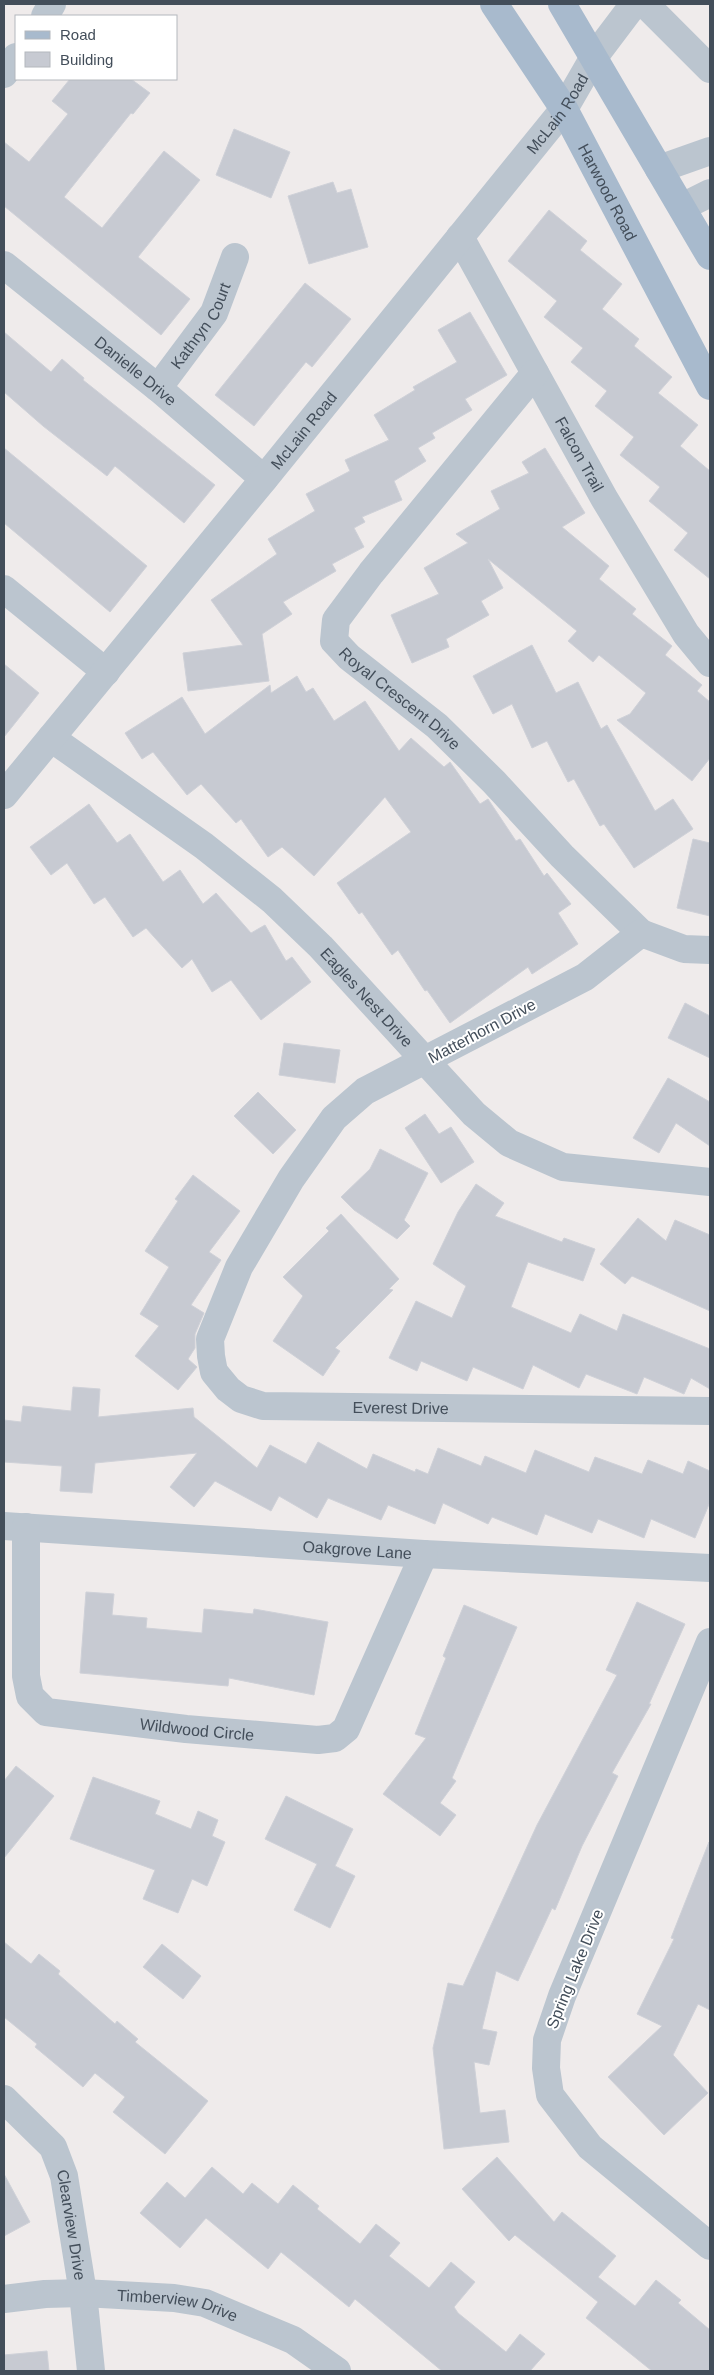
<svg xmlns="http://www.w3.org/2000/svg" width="714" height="2375" viewBox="0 0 714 2375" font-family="Arial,sans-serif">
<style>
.building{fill:#c7cad2;stroke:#cfd1d8}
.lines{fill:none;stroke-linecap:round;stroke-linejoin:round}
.minor{stroke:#bbc5cf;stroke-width:28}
.major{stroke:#a8bacd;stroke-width:28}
.labels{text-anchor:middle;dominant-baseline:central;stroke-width:4;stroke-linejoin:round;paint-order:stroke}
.street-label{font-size:16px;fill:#434e5a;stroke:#fff}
</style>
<rect width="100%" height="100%" fill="#efebeb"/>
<path class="building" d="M70,79H131L150,93L133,114L131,113L64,197L102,228L164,151L200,180L138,257L190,299L161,335L4,206V142L29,162L68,114L52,101Z
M234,129L290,152L271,198L216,175Z
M333,182L337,193L351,189L368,247L309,264L288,196Z
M549,210L587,241L580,250L622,284L602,309L639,339L634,346L672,377L658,393L698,425L680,446L710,471V579L674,550L688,533L649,501L660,487L620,455L634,437L595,406L607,391L571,362L583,348L544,317L557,301L508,261Z
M305,283L351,319L312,367L306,362L254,426L215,395Z
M470,312L507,375L465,399L472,410L432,433L435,438L418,448L426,461L394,481L402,500L362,517L365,522L354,528L364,547L332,564L336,571L283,602L292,614L262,634L269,681L188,691L183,653L243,645L211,600L277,554L268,539L315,511L306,494L350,471L345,460L389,440L374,415L415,390L413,387L457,362L438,330Z
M4,332L51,372L62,359L84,378L83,380L215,485L184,523L115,466L107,476L43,426L4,392Z
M4,448L147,566L110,612L4,523Z
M545,448L585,513L562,527L609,566L599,579L636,609L632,614L672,646L665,655L702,685L697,691L710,702V758L692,781L617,720L630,714L646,693L599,655L593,662L568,641L577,631L488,559L503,588L481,601L489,615L446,639L449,647L412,663L391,615L439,594L424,568L468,543L456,534L500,509L491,491L529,473L522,462Z
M532,645L556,693L578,682L601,729L607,725L655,811L673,799L693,829L634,868L604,824L600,826L574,779L568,782L547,741L532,748L512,704L493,714L473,676Z
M4,664L39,693L4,737Z
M297,676L306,692L313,688L334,721L365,701L399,751L411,738L444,767L450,762L480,804L488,799L516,841L520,839L544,876L547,873L571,904L558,913L578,944L532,974L528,967L450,1023L427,990L425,991L398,950L392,955L362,912L359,914L337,883L411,832L385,797L314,876L282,847L268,857L241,819L236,823L201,784L187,795L153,752L142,759L125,733L182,697L205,734L270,685L271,693Z
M89,804L117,843L130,834L163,882L180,870L203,904L216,893L251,933L265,925L286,961L292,957L311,982L261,1020L231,980L212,992L192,959L182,968L146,928L133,937L105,897L94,904L67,863L51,875L30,847Z
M693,839L710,843V916L677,908Z
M685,1003L710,1016V1058L668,1038Z
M284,1043L340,1050L335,1083L279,1075Z
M668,1078L710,1102V1146L676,1123L659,1153L633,1138Z
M258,1092L296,1130L273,1154L234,1116Z
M425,1114L439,1134L451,1127L474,1162L441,1183L405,1128Z
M380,1149L428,1173L404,1220L410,1226L397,1239L354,1210L341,1197L370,1169Z
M193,1175L240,1211L209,1252L221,1260L191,1305L204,1313L195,1334V1348L188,1359L197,1367L178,1390L135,1356L159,1326L140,1314L169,1267L145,1251L178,1201L175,1199Z
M476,1184L504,1203L495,1216L562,1242L564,1238L595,1249L583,1281L528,1262L511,1307L571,1333L580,1314L617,1331L623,1314L710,1349V1389L691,1378L684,1394L644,1377L637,1394L586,1374L579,1388L533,1365L523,1389L473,1367L467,1381L421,1361L417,1371L389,1358L416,1301L452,1318L466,1286L433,1264L458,1212Z
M341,1214L399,1279L389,1289L393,1290L335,1348L340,1351L323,1376L273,1341L303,1296L283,1277L329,1231L326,1228Z
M638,1218L666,1241L675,1220L710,1235V1311L632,1276L625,1284L600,1264Z
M73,1387L100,1389L98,1417L193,1408L194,1417L257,1468L270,1445L306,1464L318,1442L367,1469L373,1454L415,1472L416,1469L428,1474L438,1448L481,1466L485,1456L526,1473L535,1450L589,1472L595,1457L642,1474L648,1460L683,1474L688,1461L710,1471V1502L695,1538L651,1519L644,1538L598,1519L592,1533L545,1514L537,1535L492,1517L488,1524L443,1503L435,1524L388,1505L381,1520L328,1498L317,1518L279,1496L271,1511L215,1481L194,1507L170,1487L197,1453L95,1463L92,1493L60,1491L62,1466L4,1462V1420L21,1422L23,1406L71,1411Z
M86,1592L114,1594L112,1615L147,1618L146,1628L202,1633L204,1609L253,1614L254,1609L328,1622L314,1695L229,1678L228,1686L80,1673Z
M637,1602L685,1624L649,1704H651L612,1773L618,1776L582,1846L555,1910L552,1908L518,1981L496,1971L482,2029L497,2032L489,2065L474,2062L480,2113L505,2110L509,2142L444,2149L433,2048L448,1983L463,1986L537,1825L617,1675L606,1670Z
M464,1605L517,1627L452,1778L456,1781L440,1803L456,1815L440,1836L383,1794L426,1738L415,1734L446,1658L443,1656Z
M16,1766L54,1796L4,1858V1781Z
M93,1777L160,1801L155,1814L191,1829L198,1811L218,1820L212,1836L225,1842L207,1886L192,1879L178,1913L143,1899L155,1870L70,1839Z
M286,1796L353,1829L335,1866L355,1876L330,1928L294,1910L317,1864L265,1839Z
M709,1842L710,2010L698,2004L673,2055L708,2093L664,2135L608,2077L662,2026L637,2014L674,1939L671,1938Z
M4,1942L31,1964L39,1954L60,1971L58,1974L115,2024L117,2021L138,2039L135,2042L208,2101L165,2154L113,2112L125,2097L95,2073L83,2087L35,2047L37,2044L4,2017Z
M162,1944L201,1976L183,1999L143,1967Z
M497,2157L554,2222L562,2212L616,2256L598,2277L635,2306L656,2280L681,2300L678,2303L710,2330V2371H652L586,2318L598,2302L515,2235L509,2241L462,2189Z
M212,2167L243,2194L252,2183L278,2204L293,2185L319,2206L317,2209L360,2244L376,2224L400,2243L389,2256L429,2288L451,2262L475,2282L454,2307L458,2313L506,2352L520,2334L545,2354L530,2371H442L355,2299L349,2307L281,2252L268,2269L206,2218L180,2248L140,2213L167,2182L185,2198Z
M4,2174L30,2222L4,2236Z
M47,2351L49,2371H4V2355Z"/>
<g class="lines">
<g class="minor">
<path d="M645,4L710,69"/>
<path d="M45,16L52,4"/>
<path d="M4,74L16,57"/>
<path d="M659,169L710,151"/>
<path d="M682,207L710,193"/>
<path id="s1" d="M460,237L604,498L686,634L710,663"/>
<path id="s2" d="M4,265L158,388L264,479"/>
<path id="s3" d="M535,373L371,573L336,620L334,641L349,657L437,726L494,782L562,856L641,933"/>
<path id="s4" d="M158,388L214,313L235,257"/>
<path d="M4,589L106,672"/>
<path id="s5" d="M51,738L204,846L272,900L321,947L474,1114L509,1143L563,1167L710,1182"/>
<path id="s6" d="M4,795L264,479L564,109L594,57L634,4"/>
<path id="s7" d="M710,950L684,949L641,933L585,977L365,1091L334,1118L291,1179L239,1267L210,1339L211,1356L214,1372L228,1389L241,1399L263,1406L710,1411"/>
<path id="s8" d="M4,1526L424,1554L710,1568"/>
<path id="s9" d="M26,1527V1676L30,1696L46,1712L186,1729L318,1740L335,1738L346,1729L424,1554"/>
<path d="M710,1642L562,1996L547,2040L546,2068L550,2095L590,2147L710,2246"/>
<path id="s10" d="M4,2099L53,2147L64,2176L83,2293L91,2371"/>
<path id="s11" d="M4,2299L45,2294L83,2293L174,2298L205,2303L293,2340L337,2371"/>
</g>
<g class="major">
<path id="s12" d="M494,4L564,109L710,386"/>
<path d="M562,4L710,256"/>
</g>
</g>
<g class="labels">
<g class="street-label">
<text stroke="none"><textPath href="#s6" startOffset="878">McLain Road</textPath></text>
<text stroke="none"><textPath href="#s12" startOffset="220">Harwood Road</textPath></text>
<text stroke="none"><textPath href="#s4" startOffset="76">Kathryn Court</textPath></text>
<text stroke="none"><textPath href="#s2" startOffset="169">Danielle Drive</textPath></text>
<text stroke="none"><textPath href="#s6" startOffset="472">McLain Road</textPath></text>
<text stroke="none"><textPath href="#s1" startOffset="248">Falcon Trail</textPath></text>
<text stroke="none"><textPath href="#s3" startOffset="426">Royal Crescent Drive</textPath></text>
<text stroke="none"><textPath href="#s5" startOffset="410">Eagles Nest Drive</textPath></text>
<text transform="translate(482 1031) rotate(-28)">Matterhorn Drive</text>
<text stroke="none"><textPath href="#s7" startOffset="919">Everest Drive</textPath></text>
<text stroke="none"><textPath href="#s8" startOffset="354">Oakgrove Lane</textPath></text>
<text stroke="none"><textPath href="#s9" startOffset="344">Wildwood Circle</textPath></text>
<text transform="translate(575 1969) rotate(-68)">Spring Lake Drive</text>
<text stroke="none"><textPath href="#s10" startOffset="149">Clearview Drive</textPath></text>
<text stroke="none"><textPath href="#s11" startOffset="175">Timberview Drive</textPath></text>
</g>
</g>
<rect width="714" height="2375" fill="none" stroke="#434e5a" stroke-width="10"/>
<rect x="15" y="15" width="162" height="65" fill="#ffffff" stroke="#b4b8bd"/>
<rect x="25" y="31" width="25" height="8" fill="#a8bacd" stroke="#b4b8bd"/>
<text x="60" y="40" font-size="15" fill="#434e5a">Road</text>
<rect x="25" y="52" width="25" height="15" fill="#c7cad2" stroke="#b4b8bd"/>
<text x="60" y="65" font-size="15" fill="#434e5a">Building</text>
</svg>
